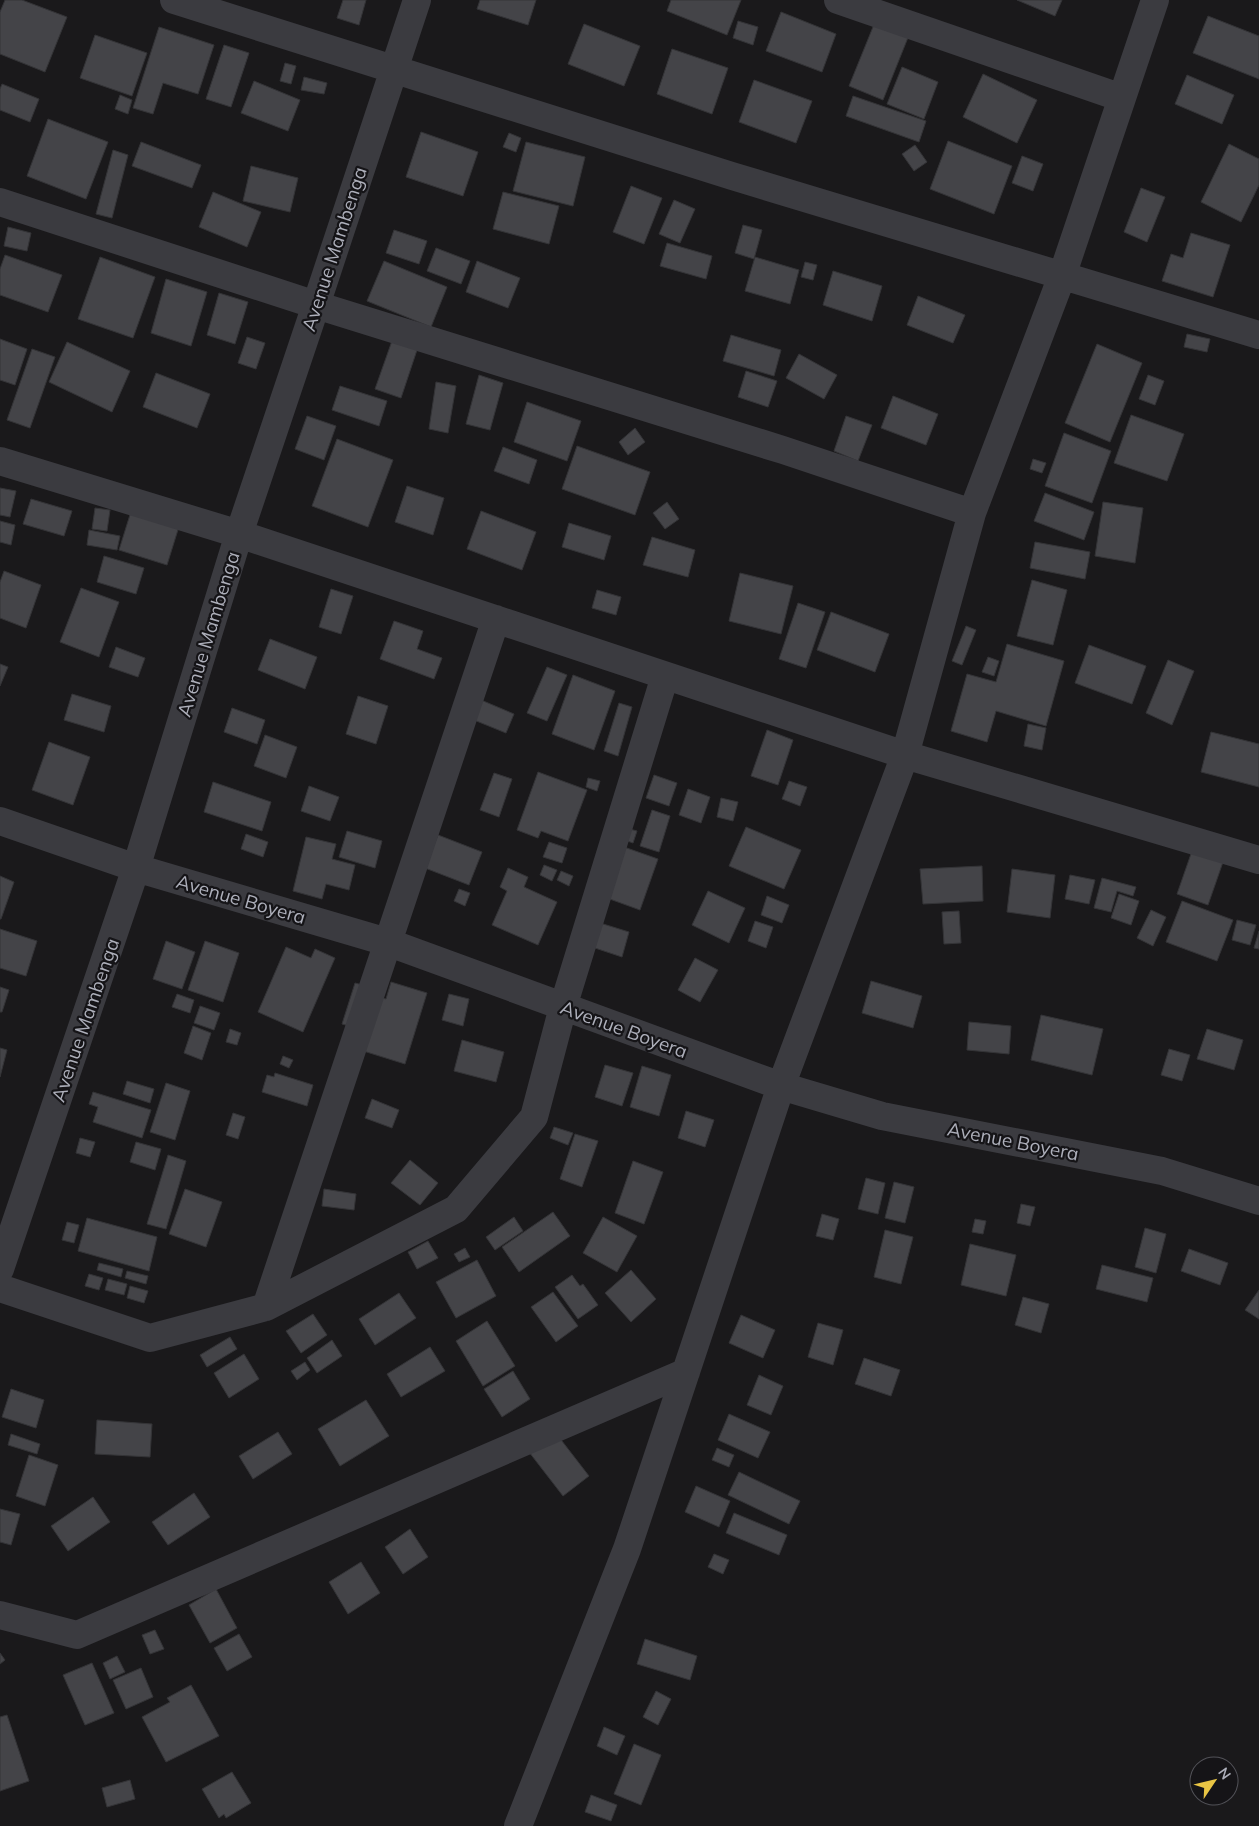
<svg xmlns="http://www.w3.org/2000/svg" width="1259" height="1826" viewBox="0 0 1259 1826" font-family="Mulish,sans-serif">
<style>
.building{fill:#444448;stroke:#343437}
.lines{fill:none;stroke-linecap:round;stroke-linejoin:round}
.minor{stroke:#3b3b40;stroke-width:28}
.labels{text-anchor:middle;dominant-baseline:central;stroke-width:4.5;stroke-linejoin:round;paint-order:stroke}
.street-label{font-size:19px;fill:#adafba;stroke:#151417}
</style>
<rect width="100%" height="100%" fill="#1a191b"/>
<path class="building" d="M5,0H22L67,17L45,72L0,54V12Z
M343,0H366L359,25L337,18Z
M480,0H536L528,25L477,9Z
M671,0H741L727,35L667,11Z
M1017,0H1062L1055,16Z
M781,12L836,34L822,72L766,51Z
M1208,16L1259,36V79L1193,53Z
M738,21L758,27L753,45L733,38Z
M875,22L909,35L883,100L849,86Z
M584,24L640,46L624,86L568,64Z
M159,27L214,45L198,94L163,83L153,114L133,108Z
M95,35L147,53L132,96L80,78Z
M224,45L249,53L231,107L206,99Z
M672,49L728,68L712,114L657,94Z
M285,63L296,66L291,84L280,81Z
M902,67L938,82L924,119L887,104Z
M983,74L1037,100L1017,143L963,117Z
M1187,75L1234,95L1222,124L1175,104Z
M304,77L327,83L324,94L301,90Z
M754,80L812,101L796,143L739,122Z
M254,81L300,100L288,131L241,113Z
M2,84L39,99L30,122L0,110V89Z
M120,95L132,100L128,114L115,109Z
M853,96L926,121L919,142L846,116Z
M48,119L108,142L86,199L27,176Z
M421,132L478,152L463,196L406,177Z
M509,133L521,138L516,152L503,147Z
M948,141L1012,166L994,214L930,189Z
M141,142L201,165L192,188L132,166Z
M526,142L585,157L573,206L513,191Z
M1229,144L1259,159V185L1241,222L1201,202Z
M915,145L927,162L914,171L902,154Z
M113,150L128,155L112,218L96,214Z
M1022,156L1043,164L1033,191L1012,183Z
M251,166L298,178L290,212L243,201Z
M631,186L662,198L644,244L613,232Z
M1141,188L1165,197L1147,242L1124,232Z
M213,192L261,212L247,247L199,227Z
M503,192L559,206L549,244L493,229Z
M674,200L695,209L680,243L659,234Z
M743,225L762,230L754,259L735,253Z
M8,227L31,233L27,251L4,246Z
M394,230L427,241L419,264L386,253Z
M1191,233L1230,245L1213,297L1162,281L1171,254L1183,258Z
M667,243L712,256L706,279L660,266Z
M436,248L470,261L461,284L427,271Z
M5,255L62,275L48,312L0,295V269Z
M100,257L155,277L133,338L78,319Z
M755,257L799,270L790,304L745,291Z
M384,261L447,287L431,327L367,301Z
M477,261L520,278L508,308L466,292Z
M805,262L817,265L813,280L801,277Z
M833,271L882,286L872,321L823,305Z
M166,279L207,292L191,346L151,333Z
M219,293L248,302L235,344L207,335Z
M918,296L965,315L953,343L907,325Z
M1187,334L1210,339L1207,352L1184,347Z
M731,335L781,350L774,376L723,361Z
M247,337L265,343L256,369L238,363Z
M393,338L418,347L401,398L375,389Z
M0,339L27,349L15,385L0,380Z
M67,342L130,371L112,412L49,382Z
M1097,344L1142,363L1110,442L1065,423Z
M32,349L55,357L30,428L7,420Z
M799,354L837,375L824,399L786,378Z
M746,371L777,381L768,407L738,397Z
M156,373L210,394L197,428L143,407Z
M479,375L503,383L490,430L466,424Z
M1148,375L1164,381L1155,405L1139,399Z
M436,382L456,386L448,433L429,429Z
M340,386L387,401L379,426L332,410Z
M893,396L938,414L926,445L881,428Z
M527,402L581,421L567,461L514,442Z
M1131,415L1184,434L1167,481L1114,463Z
M307,416L336,426L324,460L295,449Z
M846,416L872,425L858,461L834,451Z
M635,428L645,442L628,455L619,442Z
M1064,433L1111,451L1092,503L1045,486Z
M337,439L393,460L368,527L312,506Z
M577,446L650,472L635,515L562,489Z
M503,447L537,460L529,484L494,471Z
M1033,459L1046,463L1042,473L1030,469Z
M407,486L444,498L433,535L395,522Z
M0,488L16,491L10,517L0,515Z
M1045,493L1094,512L1084,540L1034,521Z
M31,499L72,511L64,536L23,524Z
M667,502L679,519L665,529L653,513Z
M1103,502L1143,508L1135,563L1095,556Z
M133,505L181,520L167,565L119,550Z
M95,508L110,510L107,531L92,529Z
M481,511L536,532L522,570L467,549Z
M0,521L15,525L11,545L0,542Z
M569,523L611,536L604,560L562,547Z
M89,530L120,536L117,550L87,545Z
M652,537L695,550L688,577L643,565Z
M1035,542L1090,552L1085,579L1030,568Z
M104,556L144,568L136,594L97,582Z
M4,571L41,585L26,628L0,618V582Z
M740,573L793,586L781,634L729,621Z
M1032,580L1067,590L1053,645L1017,636Z
M81,588L119,602L99,657L60,642Z
M331,589L353,596L341,634L319,627Z
M597,590L621,597L616,615L592,608Z
M798,603L825,612L806,668L779,659Z
M831,612L889,634L875,672L817,650Z
M394,621L423,631L417,649L442,658L434,679L380,659Z
M966,626L976,630L962,665L952,661Z
M270,639L317,657L305,689L258,670Z
M1007,644L1064,661L1046,726L996,711L987,742L951,731L967,674L996,682Z
M1089,645L1146,666L1132,704L1075,683Z
M116,647L145,658L138,677L109,667Z
M988,657L999,661L994,676L982,672Z
M1168,660L1194,671L1172,725L1146,713Z
M0,664L8,667L0,686Z
M547,667L567,675L547,721L527,713Z
M573,675L615,691L594,750L552,734Z
M72,694L111,706L104,732L64,720Z
M358,696L388,706L376,744L346,734Z
M481,700L514,714L506,733L474,720Z
M619,703L632,707L618,756L604,751Z
M232,708L265,720L257,744L224,732Z
M1028,724L1046,728L1042,750L1024,746Z
M767,730L793,740L778,785L751,776Z
M1211,732L1259,744V787L1201,772Z
M265,735L297,747L286,778L254,766Z
M49,742L90,757L73,805L32,790Z
M538,772L587,790L568,841L541,831L538,838L517,830Z
M494,773L512,779L499,817L480,810Z
M654,775L677,783L669,806L646,798Z
M588,778L600,781L597,791L586,787Z
M789,781L807,787L800,806L782,799Z
M213,782L271,802L262,831L204,812Z
M309,786L339,797L330,821L301,811Z
M688,789L710,797L701,823L679,815Z
M721,798L738,802L733,821L717,817Z
M652,810L670,816L659,852L640,846Z
M746,827L801,850L784,889L729,866Z
M626,828L637,831L633,843L622,839Z
M347,831L382,841L375,868L339,857Z
M246,834L268,842L263,857L241,849Z
M438,835L482,852L469,885L425,868Z
M306,837L336,844L332,859L355,865L349,890L326,884L322,899L293,891Z
M549,842L567,848L562,863L543,857Z
M624,847L658,859L640,910L607,898Z
M1192,851L1223,862L1208,905L1177,894Z
M544,865L557,870L552,881L540,875Z
M982,866L983,901L923,904L920,869Z
M508,868L528,877L524,887L557,902L538,945L492,925L507,891L500,887Z
M1012,869L1055,875L1050,918L1007,912Z
M561,871L573,876L569,886L557,880Z
M1070,875L1095,880L1089,904L1065,899Z
M0,876L14,882L1,919H0Z
M1102,878L1136,887L1133,896L1117,891L1111,912L1094,908Z
M459,889L470,893L465,906L454,901Z
M708,891L745,908L729,943L692,925Z
M1119,894L1139,901L1131,925L1111,918Z
M767,896L789,905L782,923L761,915Z
M1182,901L1233,920L1217,961L1166,942Z
M1151,910L1166,917L1153,946L1137,938Z
M959,911L961,943L944,944L942,912Z
M1237,920L1256,925L1250,945L1232,940Z
M755,921L773,927L766,948L748,941Z
M600,923L629,932L622,957L592,947Z
M0,929L37,941L26,976L0,968Z
M1259,931V949L1254,948Z
M166,941L195,952L182,989L153,979Z
M205,941L239,953L223,1002L188,990Z
M286,947L311,958L315,949L335,958L303,1032L258,1012Z
M695,958L718,970L700,1002L678,990Z
M871,981L922,996L913,1028L862,1013Z
M391,982L427,993L405,1064L357,1049L374,996L386,999Z
M355,983L370,987L357,1028L342,1024Z
M0,987L9,990L2,1012H0Z
M177,994L194,1000L190,1013L172,1007Z
M449,994L469,999L463,1026L442,1020Z
M200,1006L220,1013L214,1030L194,1023Z
M1041,1015L1103,1029L1092,1075L1031,1060Z
M969,1022L1011,1026L1009,1054L967,1050Z
M193,1026L211,1033L202,1060L184,1053Z
M230,1029L241,1033L237,1045L226,1042Z
M1207,1029L1243,1040L1234,1070L1197,1059Z
M462,1040L504,1052L496,1082L454,1071Z
M0,1048L7,1050L0,1077Z
M1169,1049L1190,1055L1182,1081L1161,1075Z
M283,1056L293,1060L289,1068L280,1064Z
M605,1065L633,1073L622,1106L595,1097Z
M642,1066L671,1075L659,1116L630,1107Z
M275,1073L313,1085L307,1106L262,1092L267,1075L274,1077Z
M127,1081L154,1089L150,1103L123,1094Z
M166,1083L190,1091L175,1140L150,1132Z
M93,1092L151,1110L142,1138L93,1122L98,1107L89,1104Z
M372,1099L399,1110L392,1128L365,1118Z
M686,1111L714,1120L705,1147L678,1138Z
M233,1113L245,1117L238,1139L226,1135Z
M554,1127L573,1133L568,1145L550,1138Z
M575,1134L598,1141L582,1187L560,1179Z
M80,1138L95,1142L90,1157L76,1153Z
M136,1142L161,1149L155,1170L130,1162Z
M168,1155L186,1161L166,1229L147,1224Z
M410,1160L438,1183L420,1205L391,1183Z
M633,1161L663,1172L644,1224L615,1213Z
M866,1178L885,1183L878,1214L858,1209Z
M894,1182L914,1187L905,1223L885,1218Z
M185,1189L222,1202L206,1247L169,1234Z
M324,1189L356,1194L354,1210L322,1206Z
M1021,1204L1035,1207L1030,1226L1017,1223Z
M553,1212L570,1236L519,1272L502,1247Z
M822,1214L839,1219L833,1240L816,1236Z
M514,1217L523,1231L495,1250L486,1237Z
M603,1217L637,1236L617,1272L583,1253Z
M87,1218L157,1237L149,1271L78,1251Z
M975,1219L986,1221L983,1234L972,1232Z
M67,1222L79,1225L74,1243L62,1240Z
M1145,1228L1166,1234L1156,1273L1135,1267Z
M885,1230L913,1237L901,1284L874,1277Z
M428,1241L438,1258L417,1269L408,1252Z
M970,1244L1016,1255L1006,1296L961,1285Z
M465,1248L470,1257L459,1262L454,1254Z
M1189,1249L1228,1263L1220,1285L1181,1271Z
M477,1260L496,1296L456,1318L436,1282Z
M99,1263L123,1269L121,1277L97,1270Z
M1102,1265L1153,1278L1147,1302L1096,1289Z
M631,1270L656,1299L631,1322L605,1293Z
M127,1271L148,1276L146,1284L125,1278Z
M89,1274L103,1278L99,1290L85,1286Z
M572,1275L580,1286L583,1284L598,1305L578,1319L555,1287Z
M108,1279L127,1284L124,1295L105,1290Z
M130,1286L148,1291L144,1303L127,1298Z
M1259,1290V1319L1245,1310Z
M553,1292L578,1326L556,1342L531,1307Z
M399,1293L416,1318L375,1345L359,1319Z
M1023,1297L1049,1304L1041,1333L1015,1325Z
M313,1314L327,1335L301,1353L286,1331Z
M741,1315L775,1330L763,1358L729,1343Z
M487,1321L515,1366L483,1386L456,1341Z
M818,1323L843,1330L833,1365L808,1357Z
M230,1337L237,1349L207,1367L200,1355Z
M332,1340L342,1356L317,1373L307,1358Z
M430,1347L445,1371L401,1397L387,1374Z
M244,1354L259,1379L229,1398L214,1373Z
M864,1358L900,1370L891,1396L855,1384Z
M305,1362L310,1370L297,1380L291,1371Z
M513,1371L530,1399L502,1417L484,1389Z
M759,1375L783,1386L771,1415L747,1405Z
M11,1389L44,1400L36,1428L2,1417Z
M366,1400L389,1436L340,1466L318,1429Z
M729,1414L770,1432L758,1458L718,1440Z
M97,1420L152,1424L150,1457L95,1454Z
M278,1432L292,1454L253,1479L239,1456Z
M555,1432L589,1476L563,1496L529,1452Z
M11,1434L40,1444L37,1454L8,1445Z
M717,1448L734,1455L729,1467L712,1460Z
M29,1455L58,1465L45,1506L16,1496Z
M739,1472L800,1501L789,1524L728,1495Z
M696,1486L730,1501L719,1527L685,1512Z
M194,1493L210,1517L168,1545L152,1522Z
M93,1497L110,1522L68,1551L51,1526Z
M0,1509L20,1514L11,1545L0,1542Z
M734,1513L787,1535L779,1555L726,1533Z
M410,1529L428,1557L403,1574L385,1547Z
M714,1554L729,1560L723,1574L708,1567Z
M361,1562L380,1593L348,1614L329,1582Z
M216,1589L237,1628L210,1643L189,1605Z
M155,1630L164,1649L150,1654L142,1635Z
M239,1634L252,1657L227,1671L214,1648Z
M645,1639L697,1656L690,1680L637,1664Z
M0,1653L5,1660L0,1664Z
M117,1656L125,1672L110,1679L103,1663Z
M92,1663L114,1713L85,1725L63,1675Z
M141,1668L153,1697L126,1709L113,1680Z
M191,1685L219,1736L166,1762L142,1717L170,1702L167,1698Z
M656,1691L671,1699L658,1725L643,1717Z
M7,1715L29,1781L0,1791V1717Z
M604,1727L625,1736L617,1755L597,1746Z
M634,1744L661,1755L641,1805L614,1794Z
M232,1772L251,1803L226,1818L224,1814L219,1818L202,1789Z
M130,1780L135,1799L107,1807L102,1788Z
M591,1795L617,1805L611,1821L585,1812Z"/>
<g class="lines">
<path class="minor" d="M174,0L732,176L1259,335
M838,0L1122,98
M0,202L316,305L783,450L972,513
M0,461L239,534L905,755L1259,860
M0,821L136,868L387,942L781,1086L882,1116L1162,1171L1259,1201
M0,1269L136,868L239,534L316,305L417,0
M0,1288L150,1338L266,1307L456,1209L534,1117L563,1007L665,676
M266,1307L496,619
M0,1615L77,1635L686,1372
M518,1826L627,1549L781,1086L905,755L972,513L1062,276L1155,0"/>
</g>
<g class="labels">
<g class="street-label">
<text transform="translate(334 249) rotate(-72)">Avenue Mambenga</text>
<text transform="translate(208 634) rotate(-73)">Avenue Mambenga</text>
<text transform="translate(241 899) rotate(16)">Avenue Boyera</text>
<text transform="translate(85 1020) rotate(-71)">Avenue Mambenga</text>
<text transform="translate(624 1029) rotate(20)">Avenue Boyera</text>
<text transform="translate(1013 1141) rotate(11)">Avenue Boyera</text>
</g>
</g>
<g transform="translate(1214 1781) rotate(55)"><circle r="24" fill="#151417" stroke="#525258"/>
<path d="M0-4L9 19L0 12L-9 19Z" fill="#e9c544"/>
<text y="-8" font-size="14" font-weight="bold" text-anchor="middle" fill="#adafba">N</text>
</g>
</svg>
